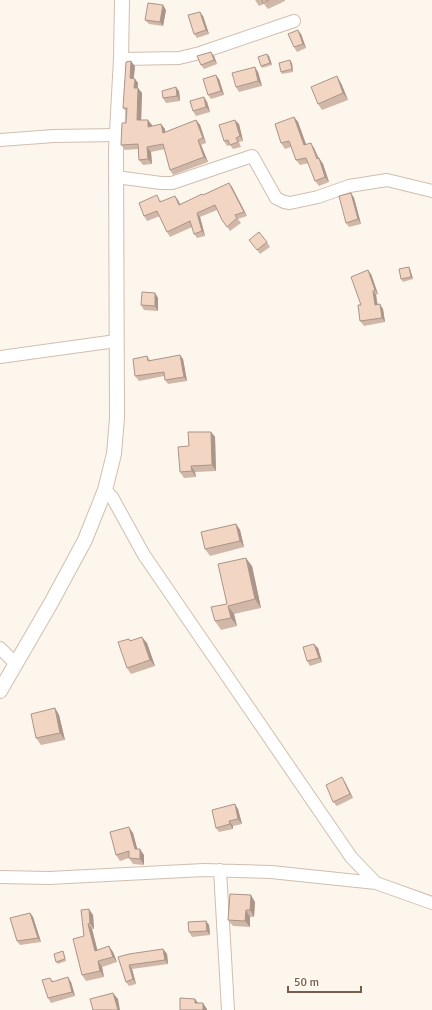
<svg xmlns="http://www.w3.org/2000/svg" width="432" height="1010" viewBox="0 0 432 1010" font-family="Signika,sans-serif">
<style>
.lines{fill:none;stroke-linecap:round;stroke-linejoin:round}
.minor-casing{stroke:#d1beb0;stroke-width:14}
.tertiary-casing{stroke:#d1beb0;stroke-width:16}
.minor{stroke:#fff;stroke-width:12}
.tertiary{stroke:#fff;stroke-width:14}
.wall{fill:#d1b7a8}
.shaded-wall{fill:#aa9588}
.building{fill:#f3d5c3;stroke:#aa9588}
</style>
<rect width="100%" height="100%" fill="#fdf6ec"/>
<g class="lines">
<g class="minor-casing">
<path id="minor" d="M121,59L179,58L200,53L294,21
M0,140L54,136L116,135
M116,177L161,183H172L252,156L253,157L276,198L284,202L290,203L318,197L349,186L387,180L432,191
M0,357L116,341
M105,490L112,497L144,555L351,857L376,883
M0,648L16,664
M220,870L228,1010
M0,877L49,878L204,870L271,872L376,883L432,903"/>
</g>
<g class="tertiary-casing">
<path id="tertiary" d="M0,691L51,603L85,540L105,490L114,454L117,418L116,150L121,59L122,0"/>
</g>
<use href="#minor" class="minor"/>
<use href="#tertiary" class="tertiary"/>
</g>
<path class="wall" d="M255,0H285V1L268,9L264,4L259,6Z
M166,10L163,26L149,24L145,20Z
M203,16L209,34L197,38L194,34Z
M301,34L306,48L297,52L294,47Z
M214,56L217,64L204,69L201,65Z
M269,56L272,65L262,68L261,66Z
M292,63L293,72L282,74L281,72Z
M135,66L134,78L135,79L138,83V88L142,93L141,120L152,125V126L165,129V132L196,120L200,125L206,143L201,145L208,162L173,175L170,170L165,149L151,152L152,164L143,165L139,160L138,149L125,150L121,145L126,123L127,113L123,108Z
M258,72L262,86L239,92L236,87Z
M219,79L224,95L211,99L208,95Z
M341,83L348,100L322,110L318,104Z
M179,91L180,101L166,103L163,98Z
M204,97L207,102L210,112L196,116L193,111Z
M294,117L298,122L306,144L314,148L319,158L323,164L329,182L319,186L315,181L309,163L300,165L296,160L291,147L285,149L281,143Z
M239,124L243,141L239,142L241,147L233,149L230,145L227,146L224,141Z
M229,183L232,187L247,216L238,219L241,223L230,231L222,220L217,210L200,217L205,236L197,238L194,234L192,227L170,237L167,232L160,216L147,221L144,216L160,200L161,201L178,200L180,204L203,195Z
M351,193L354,198L361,224L349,227L346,223Z
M267,242L270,247L260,254L253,244Z
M409,267L410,269L413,279L403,282L401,279Z
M371,274L378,294L376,295L378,305L383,309L385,322L364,326L360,321L361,305Z
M155,293L158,298V311L144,310L141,305Z
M147,356L150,360L183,359L187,381L168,384L165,380L164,376L139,381L135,376Z
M211,432L215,437L216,471L195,472L196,477L184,478L180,472L189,446Z
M236,524L240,530L244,547L210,556L205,549Z
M252,566L261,608L234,614L237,626L221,630L215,621Z
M129,639L131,641L147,643L155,666L131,674L127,668Z
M318,648L322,662L310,666L307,661Z
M55,708L59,715L65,740L41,745L36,738Z
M345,782L353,798L337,806L333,802Z
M238,809L242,824L233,826V829L219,832L216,828Z
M133,833L137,849L144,855V865L133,864L129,858L120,861L116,855Z
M255,902L254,917H250V927L233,926L228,920Z
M81,910L93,915L94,929H92L97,950L113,952L117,962L102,967L104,977L86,981L82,975L84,936Z
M30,913L33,917L41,942L20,945L17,941Z
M206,921L209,925L210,935L192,937L189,932Z
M163,949L167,954L168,964L132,969L136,984L129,986L126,982L118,957Z
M64,953L66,961L58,964L56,962Z
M50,978L53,981L71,982L75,996L51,1003L48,998Z"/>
<path class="shaded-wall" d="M163,5L166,10L163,26L160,22Z
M200,12L203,16L209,34L206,30Z
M298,30L301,34L306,48L303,44Z
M211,52L214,56L217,64L214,60Z
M267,54L269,56L272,65L270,63Z
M290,60L292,63L293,72L292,69Z
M131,61L135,66L133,83L130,78Z
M255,67L258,72L262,86L258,81Z
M216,75L219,79L224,95L221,91Z
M337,76L341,83L348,100L343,93Z
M135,79L138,83L137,92L134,88Z
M176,87L179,91L180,101L177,96Z
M138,88L142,93L141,125L137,120Z
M204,97L207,102L210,112L206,107Z
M294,117L298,122L308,150L304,145Z
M148,120L152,125V131L148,127Z
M196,120L200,125L206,143L203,138Z
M235,120L239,124L243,141L240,136Z
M161,124L165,129L166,138L163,133Z
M198,140L201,145L208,162L204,157Z
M311,143L314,148L319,160V158L323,164L329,182L325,177Z
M147,147L151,152L152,164L148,159Z
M229,183L232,187L247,216L244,212Z
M351,193L354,198L361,224L358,219Z
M175,196L178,200L182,209L179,205Z
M197,213L200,217L205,236L202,231Z
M409,267L410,269L413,279L411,277Z
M368,270L371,274L378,294L375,290Z
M373,291L376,295L378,310L375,305Z
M155,293L158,298V311L155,306Z
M380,304L383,309L385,322L382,318Z
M180,355L183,359L187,381L184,377Z
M211,432L215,437L216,471L212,465Z
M191,466L195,472L196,477L192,471Z
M236,524L240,530L244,547L240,541Z
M246,558L252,566L261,608L255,599Z
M228,606L234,614L237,626L231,618Z
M142,637L147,643L155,666L150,660Z
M314,644L318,648L322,662L319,658Z
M55,708L59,715L65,740L60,733Z
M342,777L345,782L353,798L350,794Z
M235,804L238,809L242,824L238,819Z
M229,821L233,826V829L230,824Z
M129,827L133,833L139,855L135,849Z
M140,849L144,855V865L140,859Z
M251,895L255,902L254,917L250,910Z
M89,909L93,915L94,929L90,923Z
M246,910L250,917V927L245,921Z
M30,913L33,917L41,942L38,938Z
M206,921L209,925L210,935L207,931Z
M88,924L92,929L99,956L95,951Z
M109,946L113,952L117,962L113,957Z
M163,949L167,954L168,964L165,960Z
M98,961L102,967L104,977L100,971Z
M129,965L132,969L136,984L133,979Z
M68,977L71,982L75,996L72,992Z
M113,993L118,999L120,1010H118Z
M195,999L199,1004L195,1003Z
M203,1003L207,1009V1010H203Z"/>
<path class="building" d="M262,0H269L263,3Z
M148,3L163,5L160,22L145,20Z
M200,12L206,30L194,34L188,15Z
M298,30L303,44L294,47L288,34Z
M211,52L214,60L201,65L197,56Z
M267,54L270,63L261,66L258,57Z
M290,60L292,69L281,72L279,63Z
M131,61L130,78L135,79L134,88H138L137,120H148V127L161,124L163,133L196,120L203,138L198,140L204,157L170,170L163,144L147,147L148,159L139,160L138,144L121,145L122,123H126L127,108H123L126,62Z
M255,67L258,81L236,87L232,73Z
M216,75L221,91L208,95L203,79Z
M337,76L343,93L318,104L311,87Z
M176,87L177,96L163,98L162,91Z
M204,97L206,107L193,111L190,101Z
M294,117L304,145L311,143L317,159L319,158L325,177L315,181L306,158L296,160L289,141L281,143L275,124Z
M235,120L240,136L236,138L238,142L230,145L228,140L224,141L219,125Z
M229,183L244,212L235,215L237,218L227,227L222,220L215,205L197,213L202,231L194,234L190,221L167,232L157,211L144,216L139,203L157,195L160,202L175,196L179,205L202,194L203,195Z
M351,193L358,219L346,223L339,196Z
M259,232L267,242L257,250L249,240Z
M409,267L411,277L401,279L399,269Z
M368,270L375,290L373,291L375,305L380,304L382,318L360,321L358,305H361L351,277Z
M142,292L155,293V306L141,305Z
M180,355L184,377L165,380L164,372L135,376L133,359L147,356L148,361Z
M188,432H211L212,465L191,466L192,471L180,472L178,447L189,446Z
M236,524L240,541L205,549L201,532Z
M246,558L255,599L228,606L231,618L215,621L211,607L227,604L218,564Z
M142,637L150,660L127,668L118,642L129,639L130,641Z
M314,644L319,658L307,661L303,647Z
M55,708L60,733L36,738L31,714Z
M342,777L350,794L333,802L326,785Z
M235,804L238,819L229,821L230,824L216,828L212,810Z
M129,827L135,849H140V859L129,858V851L116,855L110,832Z
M230,894L251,895L250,910H246L245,921L228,920Z
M89,909L90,923L88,924L95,951L109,946L113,957L98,961L100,971L82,975L73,939L84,936L81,910Z
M30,913L38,938L17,941L10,918Z
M206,921L207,931L189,932L188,922Z
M163,949L165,960L129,965L133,979L126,982L118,957L129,954Z
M63,951L65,959L56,962L54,954Z
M68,977L72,992L48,998L42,980L50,978L52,982Z
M113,993L118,1010H93L90,999Z
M180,998L195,999V1003H203V1010H180Z"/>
<path d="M288 986v6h73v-6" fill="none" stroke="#7a5c4d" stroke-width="2"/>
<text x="294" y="986" font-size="12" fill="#7a5c4d" stroke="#fffaf3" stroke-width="3" paint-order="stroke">50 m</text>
</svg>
